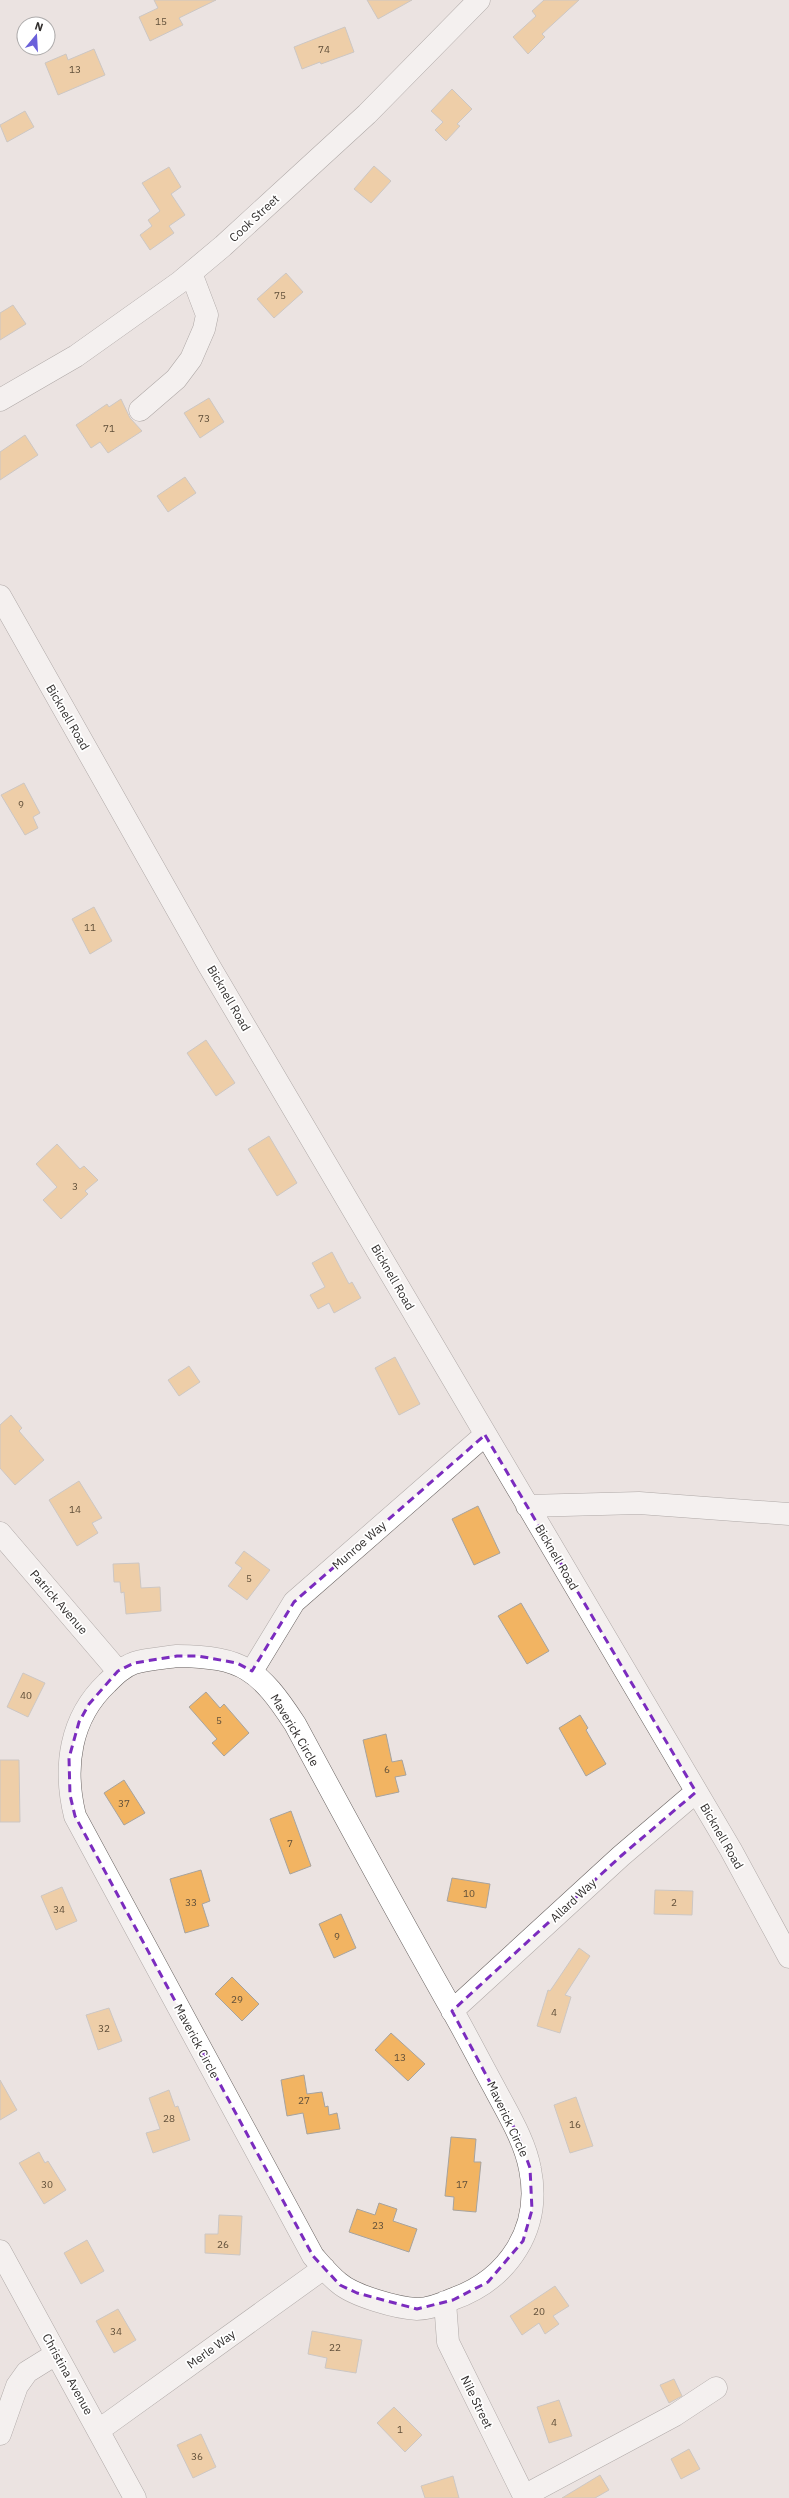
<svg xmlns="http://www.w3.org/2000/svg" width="789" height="2498" viewBox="0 0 789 2498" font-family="'IBM Plex Sans',sans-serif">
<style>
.building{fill:#f2b462;stroke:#a7a39e}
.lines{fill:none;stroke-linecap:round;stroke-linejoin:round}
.minor-casing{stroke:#686260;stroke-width:23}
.minor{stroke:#fff;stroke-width:22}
.marked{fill:none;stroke:#7b2cbf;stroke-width:3;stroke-dasharray:8 5;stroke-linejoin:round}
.labels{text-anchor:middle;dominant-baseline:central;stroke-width:3.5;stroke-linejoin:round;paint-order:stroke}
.number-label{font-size:10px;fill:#61503a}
.street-label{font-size:12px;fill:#312e2d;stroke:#fff}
</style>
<rect width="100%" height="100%" fill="#ebe3e1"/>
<path class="building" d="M154,0H216L179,18L183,25L150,41L139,17L158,8Z
M367,0H412L378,19Z
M544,0H579L542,34L545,37L528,54L513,37L536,16L532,11Z
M345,27L354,52L321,64L320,62L302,69L294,47Z
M94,49L105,75L58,95L45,63L66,54L68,60Z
M452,89L472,109L457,124L460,126L446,141L435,130L443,122L431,111Z
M25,111L34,127L7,142L0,125Z
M374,166L391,181L371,203L354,189Z
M169,167L181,187L171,194L185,215L169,226L174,233L150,250L140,235L152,226L148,220L160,211L142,183Z
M286,273L303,292L274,318L257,299Z
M13,305L26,324L0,340V313Z
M209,398L224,422L200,438L184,413Z
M121,399L130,418L142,431L108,453L100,442L91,448L76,425L107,404L109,407Z
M25,435L38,455L0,480V452Z
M185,477L196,493L168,512L157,496Z
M24,783L40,813L33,817L38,828L25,835L1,795Z
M94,907L112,941L90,954L72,919Z
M206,1040L235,1083L216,1096L187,1053Z
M269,1136L297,1183L277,1196L248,1149Z
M57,1144L80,1169L84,1166L98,1180L85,1191L88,1194L61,1219L43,1200L57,1187L36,1164Z
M332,1252L349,1284L352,1282L361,1298L334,1313L329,1303L318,1309L310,1295L325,1287L312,1263Z
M395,1357L420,1404L399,1415L375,1368Z
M189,1366L200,1382L179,1396L168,1380Z
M11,1415L22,1428L19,1431L44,1460L15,1485L0,1468V1425Z
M79,1481L102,1518L92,1523L98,1533L77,1546L49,1500Z
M478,1506L500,1553L474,1565L452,1519Z
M244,1551L270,1570L247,1600L228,1586L242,1568L235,1563Z
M139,1563L141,1588L160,1587L161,1611L126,1614L124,1592L121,1593L120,1582H114L113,1564Z
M521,1603L549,1651L527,1664L498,1616Z
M23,1673L45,1683L28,1717L7,1707Z
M206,1692L220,1708L224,1704L249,1733L224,1756L212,1743L217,1739L189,1707Z
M580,1715L588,1728L586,1730L606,1764L586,1776L559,1728Z
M386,1734L392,1762L402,1760L406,1775L395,1777L399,1792L376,1797L363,1740Z
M0,1760H19L20,1822H0Z
M124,1780L145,1813L124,1825L104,1793Z
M291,1811L311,1866L290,1874L270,1819Z
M201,1870L210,1901L202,1904L209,1926L185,1933L170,1879Z
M452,1878L490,1884L486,1908L447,1901Z
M62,1887L77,1921L56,1930L41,1896Z
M655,1890L693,1891L692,1915L654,1914Z
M341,1914L356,1948L334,1958L319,1924Z
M579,1948L590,1956L565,1995L571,1997L560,2033L537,2026L548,1990L550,1991Z
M232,1977L259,2004L242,2021L215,1994Z
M109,2008L122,2041L98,2050L86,2015Z
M391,2033L425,2064L408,2081L375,2050Z
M304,2075L307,2094L322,2092L325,2107L328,2106L329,2115L337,2113L340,2129L307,2134L303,2113L287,2116L281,2080Z
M0,2080L17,2110L0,2120Z
M169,2090L175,2107L178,2106L190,2140L153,2153L146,2133L160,2129L149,2098Z
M576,2097L593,2146L570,2153L554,2105Z
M451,2137L476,2139L474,2162H481L476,2212L453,2210L454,2197L445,2196Z
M39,2152L45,2163L48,2161L66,2190L44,2204L19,2163Z
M379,2203L397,2209L393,2221L417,2229L409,2252L349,2232L357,2209L375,2215Z
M219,2215L242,2216L240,2255L205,2253V2234H218Z
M87,2240L104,2271L81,2284L64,2253Z
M555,2286L569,2306L553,2316L559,2324L545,2334L539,2323L522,2335L510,2316Z
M118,2309L136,2340L114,2353L96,2321Z
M312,2331L362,2340L356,2373L325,2368L327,2358L308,2354Z
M674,2379L682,2396L669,2403L660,2385Z
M559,2400L572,2436L549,2443L537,2407Z
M394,2407L422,2435L405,2452L377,2423Z
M201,2434L216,2467L193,2478L177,2445Z
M689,2449L700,2469L681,2479L671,2459Z
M600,2475L609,2490L595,2498H562Z
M453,2476L459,2498H425L421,2486Z"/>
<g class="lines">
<g class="minor-casing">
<path id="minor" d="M0,400L76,356L180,282L223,246L367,114L479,0
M140,410L176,379L191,359L204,329L207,315L191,273
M0,596L208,964L731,1850L789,1957
M527,1506L639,1503L789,1514
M0,1533L118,1671
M177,1656C243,1657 259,1669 295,1724C345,1817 395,1909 447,2001C464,2030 479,2060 495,2089C508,2114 525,2141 530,2169C542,2228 509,2279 453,2299C442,2304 429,2309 417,2309C397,2308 354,2296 339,2283C329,2275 321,2265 313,2256L75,1816C63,1767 70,1718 107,1683C115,1675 123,1667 134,1663C147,1659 163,1658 177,1656Z
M252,1671L294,1602L485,1435
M452,2011L621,1856L696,1792
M0,2251L135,2498
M445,2302L448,2342L525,2498
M99,2430L324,2268
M0,2434L17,2386L27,2372L56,2354
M524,2496L675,2415L716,2388"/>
</g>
<use href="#minor" class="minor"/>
</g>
<path d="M0 0H789V2498H0ZM485,1435L696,1792L621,1856L452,2011L518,2135L530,2168L532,2210L523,2241L488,2282L453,2300L417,2309L357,2293L340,2285L313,2256L75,1816L70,1795L69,1758L79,1722L89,1704L118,1671L134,1663L177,1656H198L237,1663L252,1671L294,1602Z" fill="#ebe3e1" fill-opacity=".55" fill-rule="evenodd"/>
<path class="marked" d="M485,1435L696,1792L621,1856L452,2011L518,2135L530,2168L532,2210L523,2241L488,2282L453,2300L417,2309L357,2293L340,2285L313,2256L75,1816L70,1795L69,1758L79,1722L89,1704L118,1671L134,1663L177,1656H198L237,1663L252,1671L294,1602Z"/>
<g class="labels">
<g class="number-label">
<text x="161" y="21">15</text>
<text x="324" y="49">74</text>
<text x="75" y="69">13</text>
<text x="280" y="295">75</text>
<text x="204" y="418">73</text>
<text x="109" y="428">71</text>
<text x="21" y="804">9</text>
<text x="90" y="927">11</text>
<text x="75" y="1186">3</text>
<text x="75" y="1509">14</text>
<text x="249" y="1578">5</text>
<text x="26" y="1695">40</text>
<text x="219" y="1720">5</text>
<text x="387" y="1769">6</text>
<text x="124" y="1803">37</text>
<text x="290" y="1843">7</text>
<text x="469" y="1893">10</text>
<text x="191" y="1902">33</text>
<text x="674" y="1902">2</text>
<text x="59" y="1909">34</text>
<text x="337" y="1936">9</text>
<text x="237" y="1999">29</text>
<text x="554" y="2012">4</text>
<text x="104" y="2028">32</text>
<text x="400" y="2057">13</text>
<text x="304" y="2100">27</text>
<text x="169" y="2118">28</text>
<text x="575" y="2124">16</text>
<text x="47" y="2184">30</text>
<text x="462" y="2184">17</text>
<text x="378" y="2225">23</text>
<text x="223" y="2244">26</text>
<text x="539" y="2311">20</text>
<text x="116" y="2331">34</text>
<text x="335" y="2347">22</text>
<text x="554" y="2422">4</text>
<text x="400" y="2429">1</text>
<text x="197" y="2456">36</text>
</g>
<g class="street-label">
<text transform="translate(254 218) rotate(-43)">Cook Street</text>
<text transform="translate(68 717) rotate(60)">Bicknell Road</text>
<text transform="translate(229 998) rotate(60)">Bicknell Road</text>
<text transform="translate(393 1277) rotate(60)">Bicknell Road</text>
<text transform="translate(359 1545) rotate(-41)">Munroe Way</text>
<text transform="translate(557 1557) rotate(60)">Bicknell Road</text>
<text transform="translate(59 1602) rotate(49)">Patrick Avenue</text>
<text transform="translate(295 1730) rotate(59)">Maverick Circle</text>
<text transform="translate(722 1836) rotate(60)">Bicknell Road</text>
<text transform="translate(573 1900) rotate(-43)">Allard Way</text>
<text transform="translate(197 2041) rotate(62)">Maverick Circle</text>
<text transform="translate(508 2119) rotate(65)">Maverick Circle</text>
<text transform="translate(211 2349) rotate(-36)">Merle Way</text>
<text transform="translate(68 2374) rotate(61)">Christina Avenue</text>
<text transform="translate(477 2402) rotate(64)">Nile Street</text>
</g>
</g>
<g transform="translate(36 36) rotate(18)"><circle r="19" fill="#ffffff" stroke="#adabab"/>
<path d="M0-3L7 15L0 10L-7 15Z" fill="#6a60da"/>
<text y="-6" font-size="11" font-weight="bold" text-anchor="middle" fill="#312e2d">N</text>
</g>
</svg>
